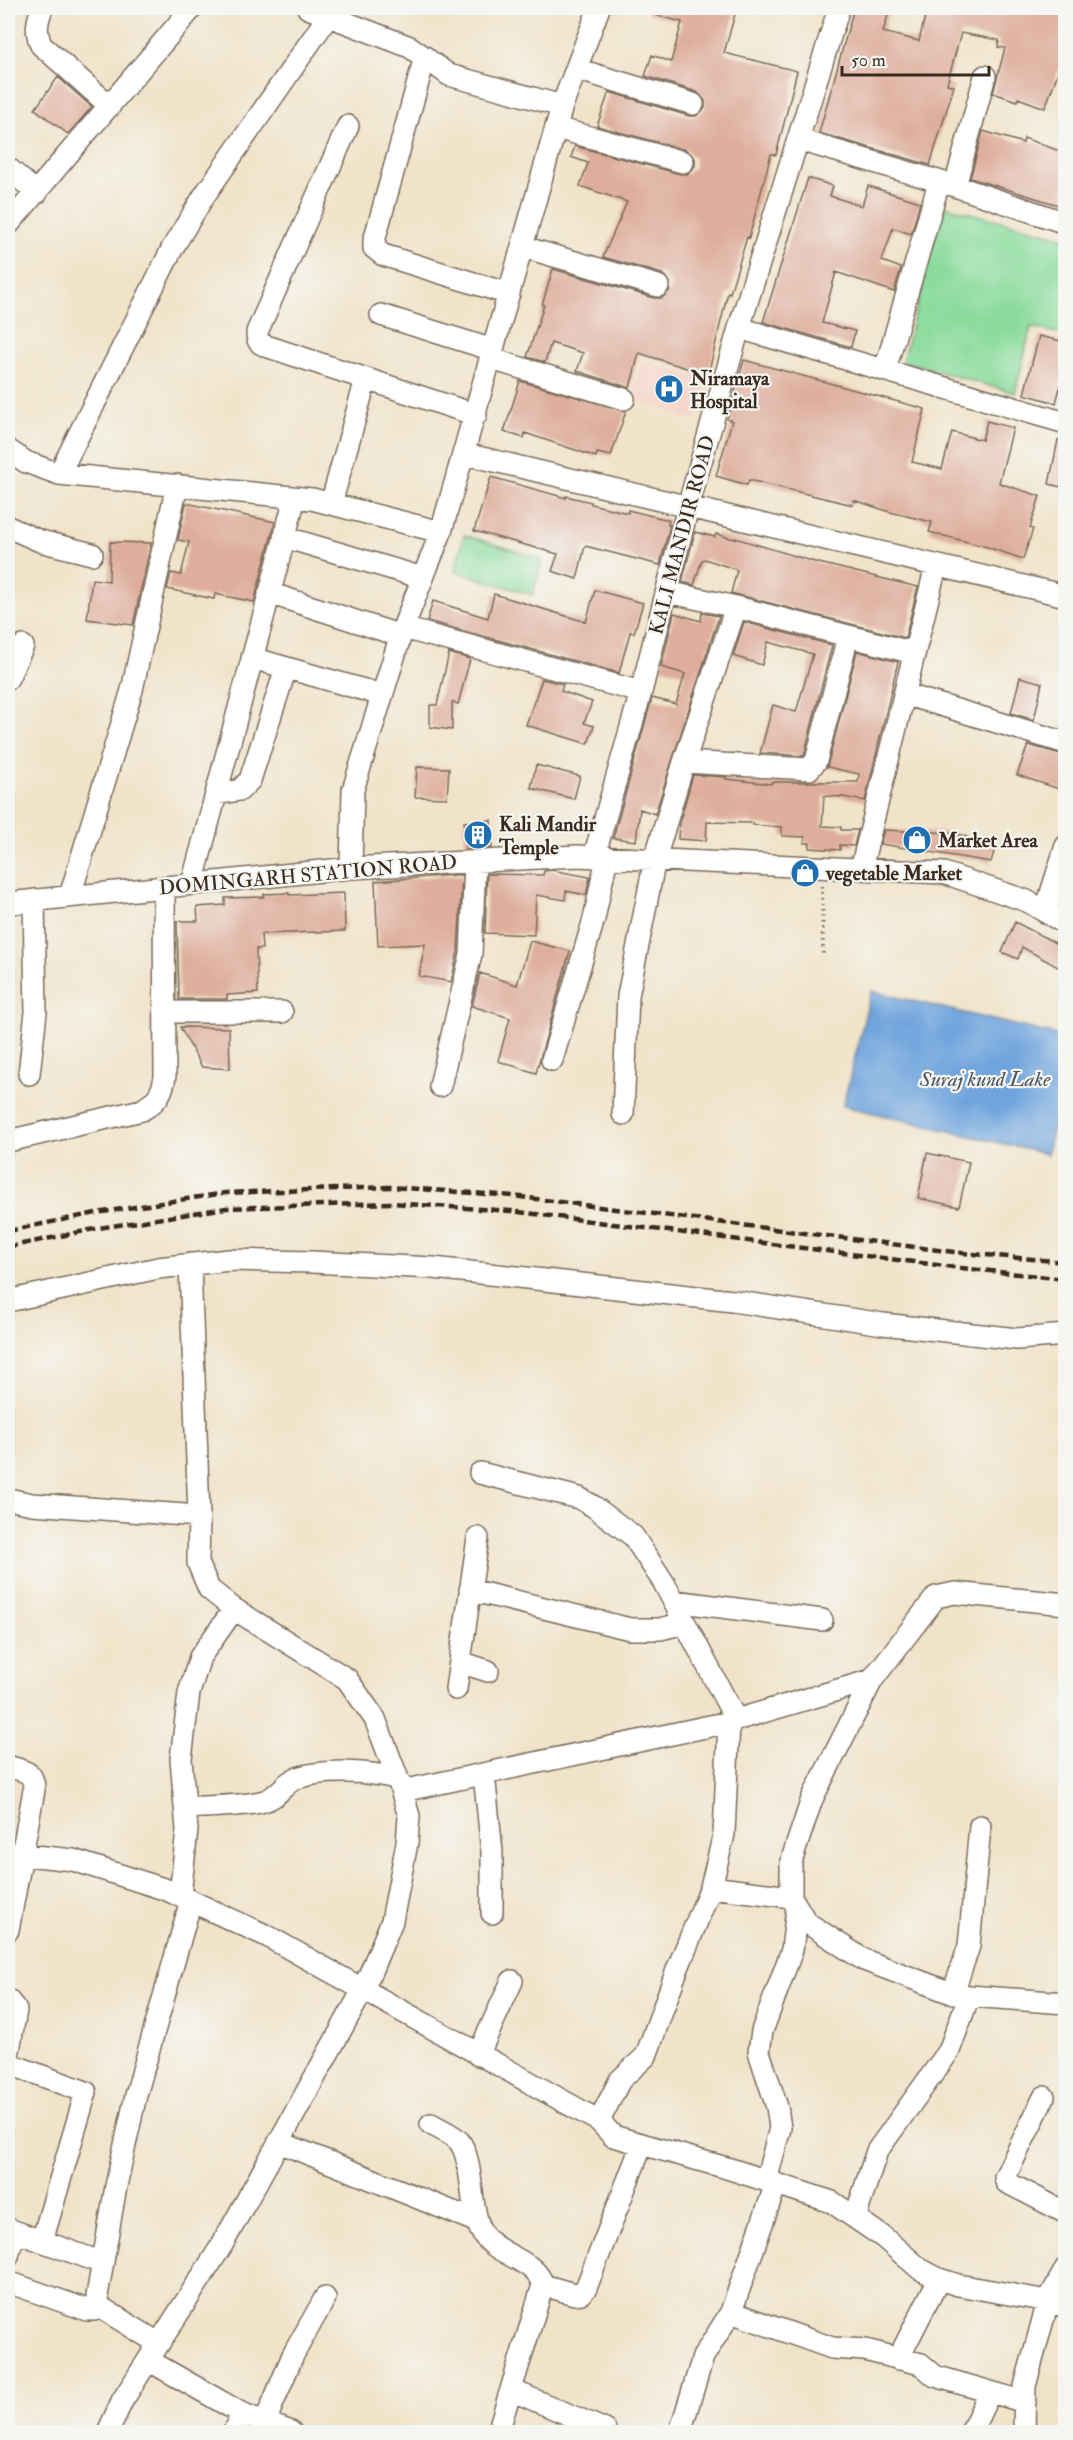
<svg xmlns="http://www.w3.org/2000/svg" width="1073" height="2440" viewBox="0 0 1073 2440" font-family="'IM FELL Double Pica',serif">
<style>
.built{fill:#f6d1c6}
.green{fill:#8adb9c;stroke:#62825d;stroke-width:1.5}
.water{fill:#70a4dd;stroke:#56677e;stroke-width:1.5}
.building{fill:#dead9b}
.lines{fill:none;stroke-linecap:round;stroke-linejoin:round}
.minor-casing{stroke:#7a6b5a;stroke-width:24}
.path{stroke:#7a6b5a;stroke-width:4;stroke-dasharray:1.5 4.5;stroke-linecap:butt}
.minor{stroke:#fff;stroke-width:21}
.rail{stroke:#3b2a1e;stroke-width:4.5;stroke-dasharray:9 4.5;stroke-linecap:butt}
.labels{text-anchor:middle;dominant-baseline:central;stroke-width:4.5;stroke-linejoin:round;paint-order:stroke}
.poi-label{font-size:20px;font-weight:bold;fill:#3b2a1e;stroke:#f6f6f2;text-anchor:start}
.street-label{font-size:20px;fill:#3b2a1e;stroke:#f6f6f2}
.water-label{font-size:21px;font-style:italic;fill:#4e5561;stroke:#f6f6f2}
</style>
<rect width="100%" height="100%" fill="#f6f6f2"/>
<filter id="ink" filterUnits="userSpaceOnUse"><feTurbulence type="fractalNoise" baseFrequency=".0167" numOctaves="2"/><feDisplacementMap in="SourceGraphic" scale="12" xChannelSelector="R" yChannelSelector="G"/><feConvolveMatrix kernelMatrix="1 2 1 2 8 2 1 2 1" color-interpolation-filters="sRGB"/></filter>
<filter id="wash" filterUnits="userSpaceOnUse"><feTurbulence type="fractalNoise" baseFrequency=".008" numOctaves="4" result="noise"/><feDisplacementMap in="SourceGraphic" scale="24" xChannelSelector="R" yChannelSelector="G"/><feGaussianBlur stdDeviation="1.35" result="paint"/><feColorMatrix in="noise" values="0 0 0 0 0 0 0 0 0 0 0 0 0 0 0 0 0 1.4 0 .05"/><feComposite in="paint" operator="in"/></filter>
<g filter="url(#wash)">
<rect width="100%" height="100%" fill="#f0e3c9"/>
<path class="built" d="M642,360L707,380L695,419L631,399Z"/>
<path class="green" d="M944,206L1065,238V335L1031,327L1015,393L902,361Z
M464,535L542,559L533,595L455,571Z"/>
<path class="water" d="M871,991L1065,1037V1075L1047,1154L843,1106Z"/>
<g id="blocks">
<path class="building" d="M648,8H710L735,14L724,53L797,71L776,155L771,154L749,238L747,237L730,293L728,292L708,375L639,353L630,388L577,371L583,353L551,343L545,362L527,357L544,305H542L553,269L654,298H662L670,290V282L662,274L603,257L627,202L580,186L588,163L571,157L575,146L680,174H687L695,166V158L686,150L597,126L609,92L689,116H696L705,108V101L697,92L645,76L652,55L671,62L682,22L647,13Z
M854,8H890L883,32L919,41L927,8H1044L1065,16V69L1060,67L1045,108L1018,98L1017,101L993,93L1005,48L998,47L999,40L961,33L947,84L954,86L930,165L819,133Z
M58,77L92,107L68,134L35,109Z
M983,131L1023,143L1024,138L1065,153V207L970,178Z
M808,178L833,186L830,196L862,206L868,186L920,202L911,234L893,228L882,261L901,268L894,292L836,272L822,323L855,331L851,347L763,322Z
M1039,336L1065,342V368L1056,403L1024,394Z
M744,360L925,409L912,462L942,469L952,432L982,440L987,421L1013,428L999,483L1040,496L1030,528L1033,529L1023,559L987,547L929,532L932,522L890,512L854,500L853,505L749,480L747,485L716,476L732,421L727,419Z
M520,381L626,411L611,456L597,453L596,457L525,433L524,438L504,432Z
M1058,440H1065V488L1049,484Z
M491,477L566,498V496L591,502V504L628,513V510L669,520L668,525H670L660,565L585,546L577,579L552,571L558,554L474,531Z
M186,503L275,522L254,602L215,594L214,599L167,589L171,573L181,575L189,542L178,540Z
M695,532L715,537L716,534L734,539L735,538L815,562L918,587L905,638L731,593L737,570L705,559L702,560L694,585L682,582Z
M110,542L151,543L133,625L87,619L92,579L109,581Z
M595,590L643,603L634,633L630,632L619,673L427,621L433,601L488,618L494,594L586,622Z
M674,613L701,621L702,613L719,616L655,814L640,809L636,841L613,838L652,698L676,704L685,674L661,667Z
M744,622L832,645L804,756L760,753L773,705L796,712L813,654L768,642L762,665L733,656Z
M857,651L898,662L865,801L843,797L824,796L822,826L841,827V830H858L854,846L840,845V850L809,848L810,843H804L805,837L782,836V827L753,825V823L707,822L706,841L678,839L679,824L693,775L726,777V779L771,784V782H858L859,774L827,767Z
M449,653L470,659L458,704L452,702V730L430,727V705H437Z
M1020,677L1042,683L1034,720L1011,713Z
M542,679L563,684L561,691L592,702L584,723L594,726L588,744L526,725Z
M1028,745L1065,755V791L1017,775Z
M536,765L580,776L574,799L531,788Z
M417,767L449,768L447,798L415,797Z
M491,820L492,848L466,849L464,822Z
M884,830L953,833L996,845L991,862L880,844Z
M551,870L590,877L586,895L566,891L565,900L536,895L534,935L485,933L487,874L543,875L544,871Z
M455,875H462L458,952L451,982L419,976L425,944L378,946L375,881Z
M289,893V895L344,893L345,931L261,934L262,949H256L258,993L227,995V999H179L177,921H198L197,907L225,905V898L264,897V894Z
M1015,922L1065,948V971L1022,947L1018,959L1002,952Z
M530,941L570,951L536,1073L498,1061L510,1018L472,1006L480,973L517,985Z
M180,1027L229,1028L230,1069L202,1067Z
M927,1153L969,1162L959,1207L918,1198Z"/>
</g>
</g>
<g filter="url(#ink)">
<use href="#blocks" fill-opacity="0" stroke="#7a6b5a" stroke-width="1.5"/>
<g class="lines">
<g class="minor-casing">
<path id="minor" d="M42,8C37,22 35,31 41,45L110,106
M308,8L410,47L449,75L562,106
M425,57L374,241V248L383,255L509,294
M576,69L693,104
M348,126L257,332C257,340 258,343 266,346L476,415
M556,128L683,162
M799,140L955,186L1066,223
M8,168L37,193
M955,186L985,76
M8,225L192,8
M523,247L658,286
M381,315L493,350
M739,328L1066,423
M491,359L624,399
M885,370L939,182
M8,450L26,462L59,474L312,499L441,532
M465,454L1066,596
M59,474L173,247L204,196L329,15
M331,504L366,379
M8,527L40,541L92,554
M284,537L423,578
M667,592L736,607L914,653
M269,593L401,636
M403,628L641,692
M252,658L382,695
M8,678L23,646
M904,694L1066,743
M684,762L809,769L816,761L848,636
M216,794L240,790L250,780L286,668
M594,857L641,692L688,507L739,328L839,8
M351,868L353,790L403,628L441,532L562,106L599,8
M861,869L936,566
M192,884L295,498
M70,896L132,690L177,485
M8,903L351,868L577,856L944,873L1027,901L1066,924
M1045,912L1066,846
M165,1012H282
M552,1060L594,919L607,857
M29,1074L36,1012L34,900
M440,1086L471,954L475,861
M623,1114L628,996L655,859L684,762L736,607
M8,1141L142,1110C156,1102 163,1093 165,1076L164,887
M8,1301L158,1268L229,1260L312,1262L433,1268L545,1280L733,1301L883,1324L1017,1339L1066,1335
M480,1473L579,1498L593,1506L633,1536L664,1583L736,1720
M8,1499L32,1504L199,1516
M470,1590L630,1629H660L685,1623
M674,1601L822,1620
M460,1662L488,1671
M872,1680L812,1799L791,1862V1897L806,1922L864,1960L946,1991L969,1996L1066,2003
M456,1689L478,1538
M8,1766C24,1772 34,1770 34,1790L8,1930
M484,1774L492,1852V1913
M402,1791L729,1722L872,1680L936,1597L955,1593L1066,1604
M185,1808C208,1806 243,1807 264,1801C279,1797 283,1783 297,1778C324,1769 371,1771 398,1779
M8,1853L73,1860L167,1890L267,1936L599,2121L613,2136L727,2168L832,2202L883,2237L920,2269L939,2279L958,2285L1048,2301L1066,2307
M711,1887L791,1897
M180,1896L187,1830L181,1759L189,1693L200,1657L234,1609
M953,1993L969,1946L980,1826
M8,2000L16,2010L8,2056
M478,2055L512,1981
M8,2059L10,2064L86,2092L42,2241
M1044,2097L1005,2177L1006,2182L1066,2213
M599,2121L620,2080L646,2056L677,1970L711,1887L724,1834L729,1722
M431,2124C440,2129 452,2134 459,2141C474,2160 469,2208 481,2231C494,2256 535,2258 543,2285L498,2432
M279,2142L478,2222
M766,2181L780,2128L777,2107L759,2052L762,2031L792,1950L797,1908
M855,2218L877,2151L949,2051L969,1996
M8,2229L103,2263
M8,2256L14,2232
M8,2282L87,2310H94L100,2307
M543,2285L574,2294L581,2293L586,2288L642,2144
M731,2312L832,2348L865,2350L921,2364L935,2376L1025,2402
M158,2343L100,2307L97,2296L116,2186L136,2095L191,1901
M898,2359L939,2279
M148,2360L241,2413L291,2432
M511,2390L605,2430L604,2432
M265,2422L293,2355L325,2298
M108,2432L122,2401L222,2245L363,1990L392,1921L407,1843L409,1816L398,1779L375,1719L347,1679L234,1609L209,1589L198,1563L199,1516L190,1264
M234,2432L241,2413
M680,2432L703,2357L731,2312L776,2184
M971,2432L990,2392
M1024,2432L1025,2386L1048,2301L1066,2268"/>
</g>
<path class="path" d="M822,886L823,956"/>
<use href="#minor" class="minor"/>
<path class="rail" d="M8,1231L96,1213L225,1193L391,1187L513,1196L962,1253L1066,1262
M8,1247L99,1228L226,1208L391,1203L511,1211L961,1268L1066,1279"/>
</g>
</g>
<defs>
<g id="hospital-disc" transform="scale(1.5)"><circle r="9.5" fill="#1f6fb2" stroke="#f6f6f2"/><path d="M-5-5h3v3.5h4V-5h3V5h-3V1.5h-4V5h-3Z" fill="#fff"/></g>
<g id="building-disc" transform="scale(1.5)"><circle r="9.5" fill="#1f6fb2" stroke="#f6f6f2"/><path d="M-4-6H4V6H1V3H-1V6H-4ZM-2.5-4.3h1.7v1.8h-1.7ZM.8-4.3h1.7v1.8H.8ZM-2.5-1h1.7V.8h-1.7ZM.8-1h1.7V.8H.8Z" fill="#fff"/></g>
<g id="shop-disc" transform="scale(1.5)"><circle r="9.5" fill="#1f6fb2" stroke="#f6f6f2"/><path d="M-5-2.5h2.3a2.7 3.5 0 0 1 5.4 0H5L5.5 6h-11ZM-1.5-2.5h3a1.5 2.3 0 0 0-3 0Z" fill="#fff"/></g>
</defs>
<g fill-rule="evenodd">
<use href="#hospital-disc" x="669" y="389"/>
<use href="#building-disc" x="478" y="835"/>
<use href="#shop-disc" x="917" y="840"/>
<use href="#shop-disc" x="805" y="873"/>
</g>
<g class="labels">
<g class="poi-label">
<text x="690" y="378">Niramaya<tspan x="690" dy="23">Hospital</tspan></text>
<text x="499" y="824">Kali Mandir<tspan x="499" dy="23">Temple</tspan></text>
<text x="938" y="840">Market Area</text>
<text x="826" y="873">vegetable Market</text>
</g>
<g class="street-label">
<text transform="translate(682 535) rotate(-75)">KALI MANDIR ROAD</text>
<text transform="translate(308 875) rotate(-5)">DOMINGARH STATION ROAD</text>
</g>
<g class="water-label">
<text x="985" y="1079">Suraj kund Lake</text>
</g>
</g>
<rect width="1073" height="2440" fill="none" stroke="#f6f6f2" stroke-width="30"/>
<path d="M842 66v9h147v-9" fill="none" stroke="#3b2a1e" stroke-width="3"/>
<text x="851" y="66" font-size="18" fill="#3b2a1e" stroke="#f6f6f2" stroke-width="4.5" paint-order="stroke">50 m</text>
</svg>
